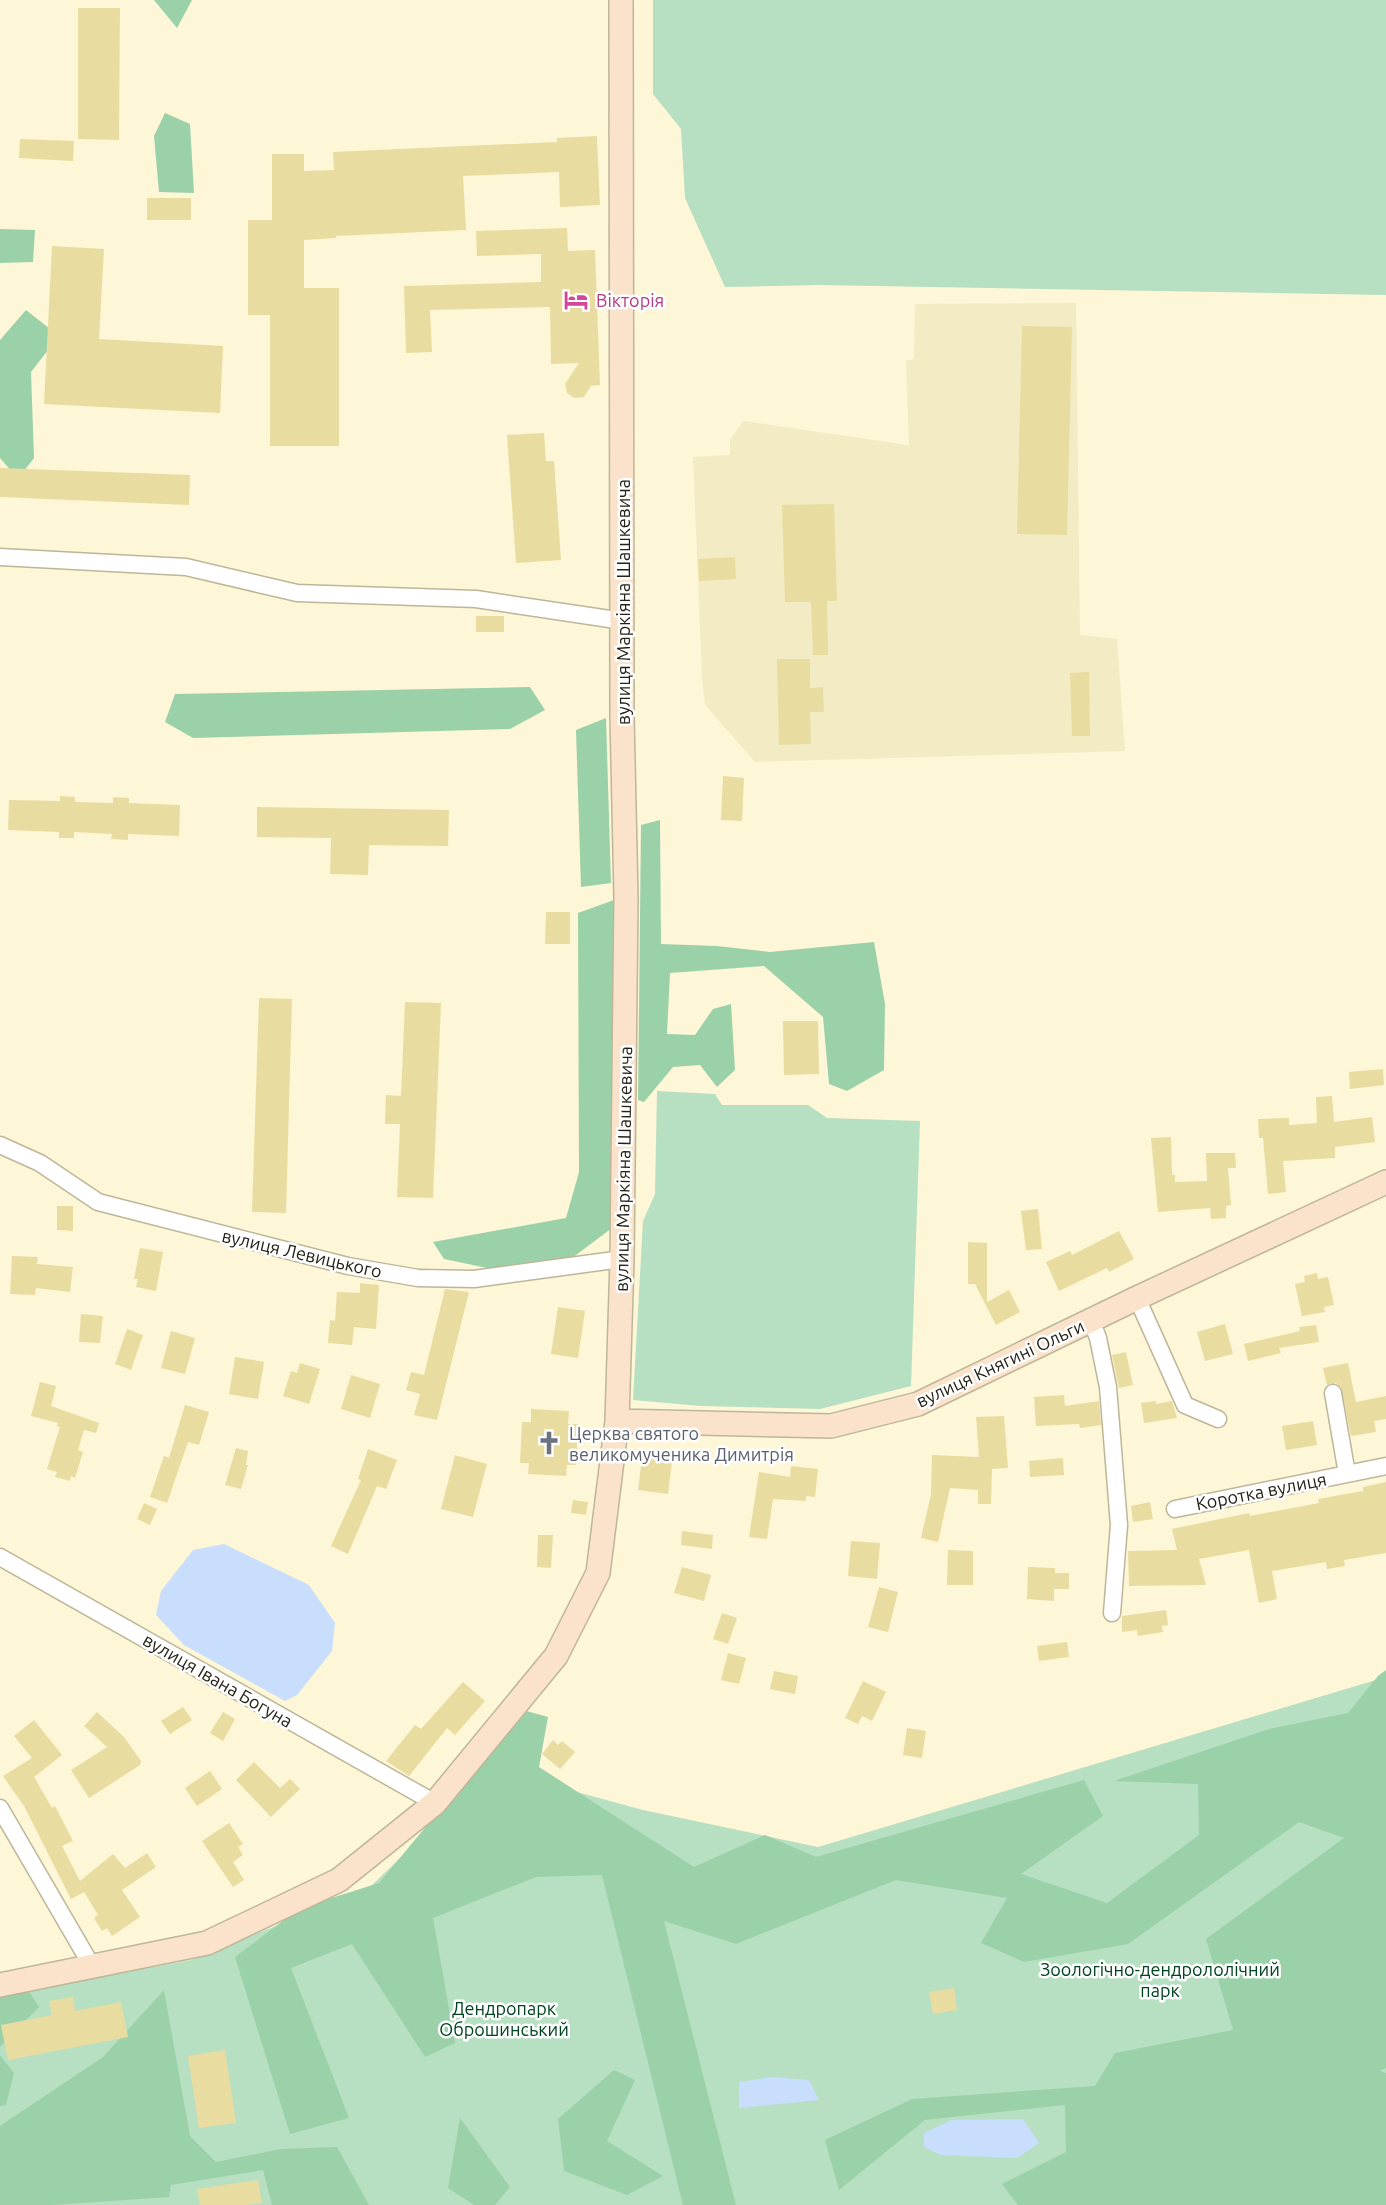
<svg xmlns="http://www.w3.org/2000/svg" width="1386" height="2205" viewBox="0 0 1386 2205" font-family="Ubuntu,sans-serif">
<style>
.built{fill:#f3ebc4}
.green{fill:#b7dfc1}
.forest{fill:#9bd1a9}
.water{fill:#c9defc}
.building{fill:#e9dca0}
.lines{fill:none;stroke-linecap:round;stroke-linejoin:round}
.street-casing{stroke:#bdb699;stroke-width:19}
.secondary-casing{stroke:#bdb699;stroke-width:26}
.street{stroke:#fff;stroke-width:16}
.secondary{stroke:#fae3ca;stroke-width:23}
.labels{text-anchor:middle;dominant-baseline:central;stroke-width:5;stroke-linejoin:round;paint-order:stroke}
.hotel-label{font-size:18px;fill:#b23c85;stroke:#fff;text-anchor:start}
.street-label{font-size:18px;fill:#242216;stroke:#fff}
.worship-label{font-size:18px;fill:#5b616d;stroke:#fff;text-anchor:start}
.park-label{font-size:18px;fill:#014420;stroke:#fff}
</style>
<rect width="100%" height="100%" fill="#fdf6d7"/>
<path class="built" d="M1076,303L1080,635L1117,639L1125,751L755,762L705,705L702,677L693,457L730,455V440L743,421L909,445L906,361L914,359L915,304Z"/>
<path class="green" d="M653,0H1386V295L818,285L725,287L685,198L681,129L653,94Z
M657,1091L715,1094L722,1105H808L827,1118L920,1121L911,1386L820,1409L701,1406L633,1400L643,1221L655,1194Z
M1386,1677V2205H0V1996L191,1960L368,1889L492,1769L643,1810L818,1847Z"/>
<path class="forest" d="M154,0H192L177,28Z
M165,113L190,124L194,193L159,192L154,136Z
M0,229L35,230L33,262L0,263Z
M26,310L59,336L31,372L34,458L18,479L0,458V340Z
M530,687L545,710L510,729L193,738L165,722L175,694Z
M606,718L611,883L581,887L576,730Z
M660,820L661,944L717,946L770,952L874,942L885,1004L884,1070L847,1091L829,1084L823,1017L764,966L670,973L667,1034L695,1035L713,1009L731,1004L735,1070L717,1087L700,1065L673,1067L644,1102L638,1100L641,825Z
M614,900L612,1228L572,1258L492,1269L444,1259L433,1242L566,1218L579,1172L578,913Z
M1386,1670V2068L1380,2071L1386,2073V2205H1018L1002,2184L1066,2152L1065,2105L925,2120L839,2190L825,2140L912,2099L1095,2086L1115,2053L1233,2030L1206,1939L1344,1838L1299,1822L1128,1944L1024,1962L981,1943L1007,1898L896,1880L736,1944L664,1921L736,2205H683L602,1875L536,1877L433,1918L455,2043L425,2057L352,1944L291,1968L349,2118L290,2134L235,1957L300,1908L379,1883L523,1710L548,1717L539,1767L694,1867L765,1835L816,1857L1084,1780L1103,1816L1021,1874L1107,1903L1199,1835L1198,1784L1114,1781L1269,1729L1348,1713L1378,1676Z
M26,1987L39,2007L0,2047V1992Z
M164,1990L190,2136L216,2162L281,2149L337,2147L369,2205H272L263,2170L171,2185L169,2197L52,2205H0V2126L103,2057Z
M0,2055L14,2073L6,2105L0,2106Z
M614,2070L635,2080L607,2141L663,2176L627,2195L564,2171L558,2119Z
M460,2118L510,2187L495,2205H474L448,2188Z"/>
<path class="water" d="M224,1544L309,1585L335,1623L332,1651L297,1695L285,1701L184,1645L156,1615L161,1591L193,1550Z
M772,2077L809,2080L819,2100L739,2108V2082Z
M1023,2119L1039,2143L1017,2158L941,2155L924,2147V2133L952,2120Z"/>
<path class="building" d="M78,8H120L119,140L78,139Z
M597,136L600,205L560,207L559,172L463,176L466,230L336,236V238L304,240V288H339V446H270V315H248V220H272V154H304V171L334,170L333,152L557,142V138Z
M20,139L74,141L73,161L19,158Z
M147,198H191V220H147Z
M567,228L568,251L595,250L600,385L591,386L584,397L574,398L567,393L565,384L579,363L551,364L550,307L430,310L432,352L406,353L404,286L541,282V254L477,256L476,231Z
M52,246L104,249L99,339L223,346L220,413L44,404Z
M1022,326L1072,327L1067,535L1017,534Z
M544,433L546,461H554L561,560L516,563L507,435Z
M0,468L190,475L189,505L0,497Z
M834,504L837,601H827L828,655H813L811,602H785L782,505Z
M735,557L736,579L699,581L698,559Z
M476,616H504V632H476Z
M777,659H810V688L823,687L824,712H810L811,744L779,745Z
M1089,672L1090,736H1072L1070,673Z
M723,776L744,778L742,821L721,820Z
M60,796L75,797V802L113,803V797L129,798V803L180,805L179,836L128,834V840L111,839L112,834L74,832V838H59V832L8,830L9,800L60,801Z
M257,807L449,810L448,846L369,845L368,875L330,874L331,838L257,837Z
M546,912H570V944H545Z
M259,998L292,999L286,1213L252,1212Z
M405,1002L441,1003L433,1198L397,1197L400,1124H385L386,1095L401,1096Z
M783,1021H818L819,1074L784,1075Z
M1383,1069L1384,1085L1350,1089L1349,1072Z
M1332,1096L1334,1122L1372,1117L1375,1142L1335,1147V1158L1283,1161L1286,1192L1268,1194L1263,1138H1259L1258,1119L1289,1118V1125L1317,1123L1316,1097Z
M1171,1137L1172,1175H1175V1182L1207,1181L1206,1153H1235L1236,1168H1228L1231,1205L1226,1206V1218L1211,1219L1210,1208L1158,1212L1151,1138Z
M57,1206H73V1231L57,1230Z
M1038,1209L1042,1249L1026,1250L1021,1211Z
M1119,1231L1134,1259L1109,1272L1107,1268L1059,1291L1046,1262L1070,1251L1072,1255Z
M968,1242L987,1243V1302L1009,1290L1020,1312L996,1325L975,1284H968Z
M140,1248L163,1252L156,1291L136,1287L138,1279H134Z
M12,1256L38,1257L37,1264L73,1267L70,1292L36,1288L35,1295L10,1294Z
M1317,1273L1318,1279L1328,1277L1334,1305L1324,1307L1325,1312L1302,1316L1295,1284L1305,1282L1304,1276Z
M360,1283L379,1285L376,1329L354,1327L352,1345L328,1343L330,1320L335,1321L337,1292L360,1293Z
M445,1289L469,1292L437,1420L414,1415L420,1394L406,1390L411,1372L424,1375Z
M558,1307L585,1311L578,1358L551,1354Z
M81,1314L103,1316L100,1343L79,1342Z
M1225,1324L1233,1354L1205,1361L1197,1332Z
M1316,1325L1319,1342L1279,1348L1281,1353L1248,1361L1244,1344L1300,1331L1299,1327Z
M127,1329L143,1335L131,1370L115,1364Z
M171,1331L195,1338L185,1374L161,1368Z
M1126,1352L1133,1385L1119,1388L1112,1355Z
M235,1357L264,1362L258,1399L229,1394Z
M300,1363L320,1369L309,1404L283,1396L291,1371L297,1373Z
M1348,1363L1356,1402L1386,1396V1419L1374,1421L1376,1432L1351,1436L1341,1387L1336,1383L1327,1385L1323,1368Z
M351,1375L380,1384L370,1418L341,1409Z
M40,1382L56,1386L51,1406L99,1423L96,1433L84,1430L78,1450L83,1452L75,1478L71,1476L70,1481L55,1477L57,1472L47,1469L60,1427L57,1426L58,1423L31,1416Z
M1064,1395L1065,1406L1099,1401L1101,1425L1080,1428L1079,1424L1036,1426L1034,1397Z
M1156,1401V1404L1172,1401L1177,1418L1144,1423L1141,1403Z
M185,1405L209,1412L199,1445L188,1442L167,1503L150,1497L164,1456L169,1458Z
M531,1409L569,1411L568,1424H578L576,1465H567L566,1476L528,1474L529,1463H520L522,1422H531Z
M1004,1416L1008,1468L992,1469L991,1504H978V1490L950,1488L938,1542L921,1538L931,1494L932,1455L979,1457L976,1417Z
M1313,1421L1317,1445L1286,1450L1282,1426Z
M236,1448L248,1451L246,1465H248L241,1489L225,1485Z
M368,1449L397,1460L386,1489L377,1486L348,1554L331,1546L361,1480L358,1479Z
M643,1450L673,1454L668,1494L638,1490Z
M455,1455L487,1464L473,1517L441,1509Z
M1063,1458L1064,1475L1030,1477L1029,1461Z
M791,1466L818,1469L815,1497L806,1496V1501L773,1499L767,1539L749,1537L759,1472L790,1477Z
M1386,1482V1553L1344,1560L1345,1566L1327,1569L1326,1562L1272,1571L1277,1599L1259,1603L1249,1550L1199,1559L1206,1585L1129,1586L1128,1551L1177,1550L1172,1529L1249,1513L1250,1516L1319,1503L1318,1499L1363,1491V1487Z
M573,1500L588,1502L586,1515L571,1513Z
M1150,1502L1153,1519L1133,1522L1131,1506Z
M144,1503L157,1509L150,1525L137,1519Z
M682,1531L713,1535L712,1549L681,1545Z
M538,1535H553L551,1568L537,1567Z
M851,1541L880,1543L877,1579L848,1576Z
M948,1550L973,1551V1585H947Z
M682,1567L711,1575L704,1601L674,1593Z
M1028,1567L1055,1568V1573H1069V1589H1054V1601L1027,1599Z
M879,1587L898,1592L888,1632L868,1627Z
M1166,1610L1168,1625L1162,1626L1163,1632L1138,1636L1137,1630L1122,1632V1616Z
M722,1613L737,1618L728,1644L713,1639Z
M1067,1642L1069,1657L1039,1661L1037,1646Z
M728,1653L746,1658L739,1684L721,1680Z
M774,1671L798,1676L795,1694L770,1689Z
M863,1681L886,1692L872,1721L862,1716L858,1724L845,1718Z
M463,1682L485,1701L455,1735L447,1728L409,1776L386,1761L415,1725L421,1729Z
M183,1707L192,1720L170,1734L161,1721Z
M97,1712L124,1737L141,1761L140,1765L89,1798L71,1770L107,1747L84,1726Z
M223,1712L235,1719L223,1741L210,1733Z
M34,1720L62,1755L34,1777L52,1808L55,1806L73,1841L62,1846L80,1881L113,1854L125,1868L147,1853L156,1867L122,1890L140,1917L112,1936L107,1928L102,1931L94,1918L98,1915L84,1892L71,1899L24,1806L3,1776L32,1758L14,1736Z
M907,1728L926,1731L922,1758L903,1755Z
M553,1740L558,1745L562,1741L575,1752L560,1769L542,1754Z
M254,1762L280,1788L290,1779L300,1789L271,1817L236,1780Z
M210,1771L222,1789L197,1806L185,1788Z
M229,1823L243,1844L238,1847L243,1855L233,1862L244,1880L233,1887L202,1841Z
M954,1988L957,2010L933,2014L929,1992Z
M73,1997L75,2011L121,2002L128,2037L8,2060L1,2025L52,2015L49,2001Z
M225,2050L236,2123L199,2128L188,2056Z
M258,2180L262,2203L246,2205H200L197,2189Z"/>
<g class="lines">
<g class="street-casing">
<path id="street" d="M0,557L186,567L297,593L476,599L623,621
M0,1145L40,1163L98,1202L348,1266L418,1278L474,1279L622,1259
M1137,1298L1185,1405L1218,1419
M1091,1320L1098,1338L1108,1387L1119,1525L1112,1613
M1333,1393L1347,1474
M1175,1509L1386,1466
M0,1557L435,1803
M0,1808L93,1968"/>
</g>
<g class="secondary-casing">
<path id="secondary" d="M617,1421L831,1426L918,1404L1137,1298L1386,1182
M0,1985L207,1943L339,1880L435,1803L556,1656L598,1573L617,1421L622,1259L626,898L622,715L621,0"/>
</g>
<use href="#street" class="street"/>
<use href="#secondary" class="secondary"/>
</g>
<defs>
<g id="hotel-bare" transform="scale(1.89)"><path d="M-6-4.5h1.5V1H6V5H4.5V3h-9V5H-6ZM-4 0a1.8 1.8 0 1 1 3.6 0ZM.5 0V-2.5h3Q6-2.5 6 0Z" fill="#d1479c" stroke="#fff" stroke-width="2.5" paint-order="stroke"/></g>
<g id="church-bare" transform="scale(1.89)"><path d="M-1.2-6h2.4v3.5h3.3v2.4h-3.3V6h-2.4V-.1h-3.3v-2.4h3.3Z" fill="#6b7280" stroke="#fff" stroke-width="2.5" paint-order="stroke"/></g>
</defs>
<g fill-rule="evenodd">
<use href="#hotel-bare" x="576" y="300"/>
<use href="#church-bare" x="549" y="1443"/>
</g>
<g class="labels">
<g class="hotel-label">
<text x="596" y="300">Вікторія</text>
</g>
<g class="street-label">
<text transform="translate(623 602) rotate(-90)">вулиця Маркіяна Шашкевича</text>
<text transform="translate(623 1169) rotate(-89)">вулиця Маркіяна Шашкевича</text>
<text transform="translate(302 1253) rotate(13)">вулиця Левицького</text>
<text transform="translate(1000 1363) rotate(-25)">вулиця Княгині Ольги</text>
<text transform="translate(1261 1491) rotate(-11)">Коротка вулиця</text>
<text transform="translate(218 1680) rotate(30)">вулиця Івана Богуна</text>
</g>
<g class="worship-label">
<text x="569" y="1433">Церква святого<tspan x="569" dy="21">великомученика Димитрія</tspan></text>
</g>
<g class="park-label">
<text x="1160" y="1969">Зоологічно-дендрололічний<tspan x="1160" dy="21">парк</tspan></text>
<text x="504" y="2008">Дендропарк<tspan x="504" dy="21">Оброшинський</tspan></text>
</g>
</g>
</svg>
